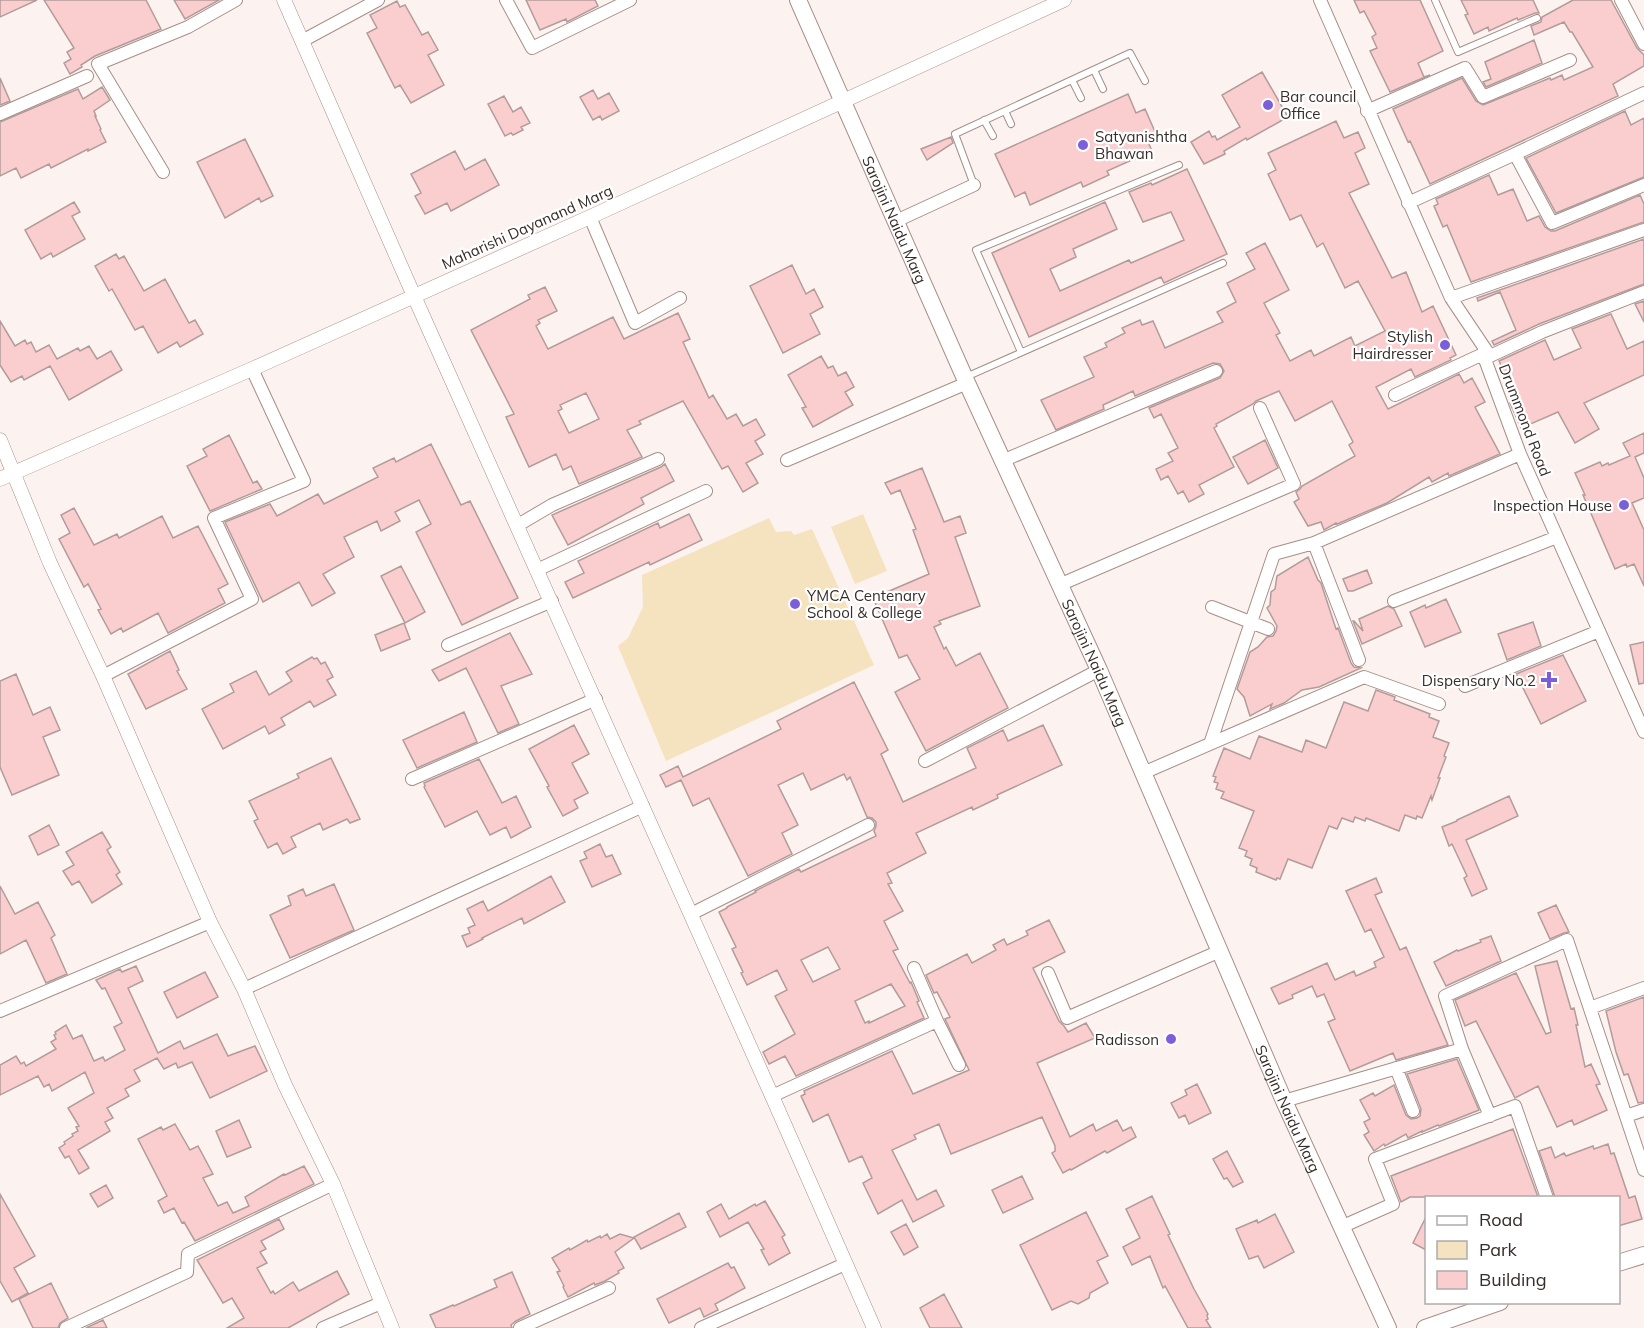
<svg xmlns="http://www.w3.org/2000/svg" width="1644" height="1328" viewBox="0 0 1644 1328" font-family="Mulish,sans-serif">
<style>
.green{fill:#f5e2be}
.building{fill:#facece;stroke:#b39b9b;stroke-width:1.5;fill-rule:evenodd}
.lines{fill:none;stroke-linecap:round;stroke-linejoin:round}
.service-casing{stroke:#a58f88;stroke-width:8}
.minor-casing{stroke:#a58f88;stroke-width:14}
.tertiary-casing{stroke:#a58f88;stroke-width:15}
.secondary-casing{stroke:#a58f88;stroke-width:18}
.service{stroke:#fff;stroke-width:6}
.minor{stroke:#fff;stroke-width:12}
.tertiary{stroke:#fff;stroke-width:14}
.secondary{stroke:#fff;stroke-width:16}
.poi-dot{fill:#7d5ed9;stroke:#fff;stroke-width:2}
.labels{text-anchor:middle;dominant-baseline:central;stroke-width:4.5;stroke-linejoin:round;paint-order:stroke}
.poi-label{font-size:15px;fill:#362d2a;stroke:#fff;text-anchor:end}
.street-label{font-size:15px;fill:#362d2a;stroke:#fff}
</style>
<rect width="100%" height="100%" fill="#fcf3f0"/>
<path class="green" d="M863,514L887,571L855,584L831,527Z
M769,518L776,532L791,531L794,535L812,529L874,665L666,761L618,646L628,638L643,607L642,575Z"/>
<path class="building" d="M0,0H37L0,17Z
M44,0H146L161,29L95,56L81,65L82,67L70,74L64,63L71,59L67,52L74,48Z
M174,0H219L185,19Z
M526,0H595L598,6L567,22L566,19L540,30Z
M1354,0H1420L1443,51L1418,63L1424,77L1430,75L1390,92L1370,51L1377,48L1372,37L1376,34L1364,11L1360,13Z
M1461,0H1533L1539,13H1535L1518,20L1517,18L1489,31L1488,27L1474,34L1465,15L1468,14Z
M1573,0H1611L1637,48L1644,55V66L1613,84L1618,96L1430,184L1410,141L1408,142L1393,109L1462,78L1476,101L1483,105L1550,78L1551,80L1562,75L1564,80L1593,67L1572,32H1570L1564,22L1534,35L1531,26L1541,22L1542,17Z
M397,1L400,7L405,5L422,35L428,32L438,50L428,55L444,85L411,103L400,85L395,88L367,33L377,28L370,15Z
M1534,40L1542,63L1486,87L1483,82L1491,79L1485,62Z
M1262,72L1288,117L1247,140L1246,138L1224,151L1225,154L1204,164L1191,142L1209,131L1212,137L1215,136L1217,140L1240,127L1222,95Z
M0,78L10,101L0,105Z
M102,87L110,100L94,111L96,116H95L101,129L100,130L106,142L88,151V149L51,168L49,164L21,178L16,168L0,176V122L78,89L83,99Z
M593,90L598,99L609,93L619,111L602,120L600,116L593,120L580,97Z
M1128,94L1136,113L1145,109L1156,134L1147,139L1152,151L1107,171L1109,175L1083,187L1081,182L1030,205L1025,192L1015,197L995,154Z
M504,96L513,112L521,107L530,123L521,127L523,130L513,135L511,133L505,136L488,104Z
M1625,111L1631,125L1644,118V177L1556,213L1526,158Z
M1336,121L1344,138L1358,132L1365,148L1355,153L1369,184L1349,193L1392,278L1406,272L1422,312L1433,306L1456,355L1450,358L1451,360L1415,377L1411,369L1376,387L1388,409L1459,374L1464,383L1472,378L1485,402L1475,407L1500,454L1449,476L1448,473L1432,482L1429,477L1387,503L1337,524L1336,523L1324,530L1321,522L1308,526L1294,502L1299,499L1296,492L1300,489L1302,486L1355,456L1349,445L1353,442L1332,401L1295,421L1279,391L1256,401L1253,404L1216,424L1217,426L1214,428L1234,467L1199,485L1204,494L1189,502L1183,491L1178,494L1168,476L1161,480L1156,469L1173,461L1168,453L1178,448L1161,414L1154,418L1149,408L1220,378L1224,371L1220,364L1213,363L1135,396L1133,391L1103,405L1104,409L1056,430L1041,400L1094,377L1084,357L1107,347L1105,343L1125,333L1122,328L1140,320L1142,325L1153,321L1165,348L1223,322L1217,312L1236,302L1227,283L1255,269L1246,253L1265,243L1289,290L1264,303L1280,333L1276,335L1290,361L1311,350L1314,356L1351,337L1355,346L1385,331L1358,281L1345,288L1323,243L1317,247L1301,215L1290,220L1268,174L1276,170L1268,153Z
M951,137L953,143L927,160L921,149Z
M245,139L273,196L261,202L259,198L225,218L197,162Z
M455,151L465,170L485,159L499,185L451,211L447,203L425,214L415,196L421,193L411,174Z
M1187,169L1227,254L1164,283L1161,277L1029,337L992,253L1105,202L1117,229L1073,249L1076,257L1050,269L1060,291L1129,260L1131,263L1184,240L1171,212L1143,222L1129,192L1151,183L1152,185Z
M1489,175L1498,195L1513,189L1527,221L1539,216L1545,227L1551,231H1555L1640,195L1644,204V222L1471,282L1447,225L1443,227L1434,206L1438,204L1436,199Z
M74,202L80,212L72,216L85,239L53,257L51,253L41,259L25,230Z
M1644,239V284L1539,324L1494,345L1492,341L1516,330L1500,292L1478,301L1477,298Z
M116,254L119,259L124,256L144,291L165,279L189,323L195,320L203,334L180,347L177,342L158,353L143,326L135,330L112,289L109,291L95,266Z
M792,265L806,294L814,289L823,307L810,314L820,334L783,353L750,286Z
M545,287L557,311L538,320L540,323L536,326L548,349L613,317L624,339L678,313L690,339L683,342L709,398L713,395L727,419L736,414L743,426L756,419L765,435L755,441L763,454L746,463L758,483L743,492L728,466L722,469L683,401L639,421L641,424L627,430L642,457L579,484L571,466L563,470L556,454L529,467L506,417L514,414L471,330L530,299L528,295ZM586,393L599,419L569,433L558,411L562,409L560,405Z
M1644,301V322L1635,304Z
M1611,314L1627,349L1644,341V375L1584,403L1599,429L1575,443L1558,412L1521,428L1510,403L1516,400L1499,361L1545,340L1554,360L1581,348L1572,329Z
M0,321L15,346L25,340L27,344L31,342L36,352L49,345L57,359L78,348L80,351L89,346L97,359L111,351L122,370L69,400L50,366L24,380L22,376L11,382L0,365Z
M821,356L828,368L833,366L838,376L846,372L854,387L845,392L853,405L813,427L802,408L806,407L788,375Z
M1644,433V453L1635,457L1644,478V498L1632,503L1644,530V586L1634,564L1627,567L1626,564L1615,569L1583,495H1585L1575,473L1600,462L1602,466L1608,463L1609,465L1630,456L1623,443Z
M229,435L253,483L257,481L262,489L210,511L187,466L207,456L203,449Z
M1265,440L1278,468L1248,484L1233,457Z
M431,444L461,505L470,501L518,598L462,625L416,532L431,524L419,500L395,512L400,521L381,531L377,521L344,537L354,557L323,574L335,593L312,606L299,582L263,602L225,522L270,504L277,516L318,494L324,504L378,477L373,468L394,458L396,462Z
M665,464L674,481L641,498L644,504L568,545L552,515L661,467Z
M922,468L944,522L960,516L966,533L955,537L980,606L939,621L941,624L934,627L944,649L946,647L956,666L980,653L1008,708L926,751L895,692L920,679L907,655L899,658L873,598L929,574L913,530L916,529L900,490L891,494L885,483Z
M74,508L94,545L117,534L119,538L162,516L173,538L198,526L228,584L218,589L225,603L168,633L158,613L123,632L121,628L111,634L98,610L101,609L88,584L84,587L59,539L70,533L61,515Z
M689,514L702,540L650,565L649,562L573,598L565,582L584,573L578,561L658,523L660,528Z
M1308,557L1318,580L1321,583L1336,629L1338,628L1351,663L1354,667L1361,668L1319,687L1302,690L1284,703L1270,709L1272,704L1250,716L1244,697L1237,689L1250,652L1258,647L1267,637L1273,636L1276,631L1277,626L1267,608L1270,605L1271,592L1275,589L1277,576Z
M401,566L425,612L405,623L381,576Z
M1367,570L1372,583L1353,591H1348L1343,579Z
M1446,599L1461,632L1425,647L1410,612L1425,605L1426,608Z
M1388,606L1394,609L1402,626L1362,644L1353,621H1354L1363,631L1359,619Z
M1533,622L1541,646L1507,660L1498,634Z
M404,623L410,639L381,651L375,635Z
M510,633L532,674L501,686L519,724L498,733L466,668L439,681L432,670Z
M1644,642V683L1639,684L1630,645Z
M170,651L179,670L177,671L187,689L146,709L128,674Z
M1563,655L1586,701L1541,724L1516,674Z
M312,657L314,659L317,658L321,664L325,662L333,677L327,680L336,695L314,707L310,701L281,718L285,725L269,734L265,726L223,749L202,709L234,692L230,684L256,671L269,695L292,681L286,672Z
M16,674L33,715L50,707L60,730L43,737L59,775L12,795L0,767V681Z
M854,682L888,750L881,754L903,802L976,768L967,748L1003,730L1008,741L1043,725L1062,765L997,795L998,798L973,810L972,807L916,833L926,853L887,873L892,883L888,884L903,911L884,921L898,949L893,951L910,983L911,982L919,1001L917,1002L924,1018L796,1076L785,1056L769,1064L763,1052L795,1034L775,996L787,990L777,970L747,985L741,973L743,972L732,949L736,947L719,912L727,908V907L756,892L755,891L799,869L801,872L876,836L874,831L876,826V822L872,818L867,817L850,777L847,780L844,774L811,790L803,773L778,785L798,825L782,833L792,854L748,876L709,798L693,806L681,780L666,787L660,775L678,766L683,777L781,729L777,721ZM828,947L840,969L813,982L801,960ZM891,984L905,1006L869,1023V1021L865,1023L855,1001Z
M1376,690L1395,697L1394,700L1430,714L1429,717L1439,721L1433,737L1449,743L1444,756L1446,757L1438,778H1440L1432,800L1431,796L1422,818L1417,816L1416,819L1405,815L1399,831L1366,818L1365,821L1355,817L1353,822L1342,818L1337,829L1329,826L1312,868L1288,859L1280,879L1277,878L1276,880L1256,872L1257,868L1250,865L1252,859L1245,856L1247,851L1239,848L1254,811L1221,798L1224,792L1216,789L1218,783L1214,782L1216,777L1213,776L1224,748L1250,759L1259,736L1302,752L1306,740L1326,748L1344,702L1368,711Z
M464,712L477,742L417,768L403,740Z
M574,725L589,754L572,763L588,793L574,800L578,808L563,816L547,787L549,786L529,749Z
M331,758L360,819L350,823L347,819L323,830L320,823L291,837L296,847L283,854L277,843L268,848L254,821L258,819L249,801L299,778L297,774Z
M479,759L502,803L516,796L531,827L511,838L506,827L490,835L477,811L445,827L424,787L425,786L424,783Z
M1509,796L1518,816L1466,840L1487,889L1472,896L1464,878L1467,876L1452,844L1449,846L1442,827L1457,821V820Z
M49,825L59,845L38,855L29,836Z
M102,832L111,847L107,850L120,872L116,875L122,884L92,903L79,881L72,885L63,871L74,865L66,852Z
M600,844L606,857L612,855L621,874L592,887L580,861L587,858L584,852Z
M551,876L565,902L524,924L522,918L482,938L483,939L467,947L462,936L470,933L468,928L475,925L467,909L483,901L488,911Z
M1376,878L1382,892L1375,895L1400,950L1406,947L1448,1045L1396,1060L1393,1053L1350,1071L1328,1022L1335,1019L1324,994L1317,997L1312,986L1292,995L1293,998L1279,1004L1271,988L1327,963L1335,980L1354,971L1356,976L1376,967L1374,962L1384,957L1371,929L1365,932L1346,891Z
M334,884L354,930L290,958L270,915L291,905L288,896L303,889L306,896Z
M0,886L15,914L38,902L55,935L51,938L67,974L46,983L26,940L0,954Z
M1556,905L1569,932L1564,933L1550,939L1538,913Z
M1049,920L1065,952L1033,968L1059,1021L1064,1026L1068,1032L1086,1023L1095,1038L1037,1063L1070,1137L1093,1124L1096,1131L1117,1120L1123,1131L1131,1127L1136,1137L1107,1153L1105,1151L1071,1170L1070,1169L1063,1173L1052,1153L1055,1151V1146L1042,1117L951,1154L939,1124L914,1135L916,1139L892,1150L917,1200L936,1190L944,1206L913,1222L902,1200L878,1214L863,1183L872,1178L862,1156L849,1162L828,1114L813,1122L801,1096L805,1094L804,1091L892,1051L913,1094L969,1070L945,1019L950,1017L937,992L934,993L926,975L967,954L972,963L996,950L993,945L1004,939L1007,945L1028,935L1026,931Z
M1491,936L1501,961L1446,986L1434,962L1457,950L1458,951L1481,942L1480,940Z
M1557,961L1571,1009L1574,1008L1578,1025H1576L1585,1067L1591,1064L1600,1084L1596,1085L1607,1110L1574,1125L1572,1120L1557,1127L1538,1086L1515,1098L1476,1021L1465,1026L1455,1000L1516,973L1546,1034L1551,1032L1535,966Z
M136,966L143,981L128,988L158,1053L180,1041L184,1049L217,1034L228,1056L255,1046L267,1071L210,1098L192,1062L178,1068L176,1063L164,1069L157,1058L134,1070L140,1081L125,1089L129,1096L107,1108L113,1118L105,1122L110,1131L78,1150L89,1168L79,1174L69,1156L65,1158L59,1148L65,1144L64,1142L73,1136L72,1134L78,1131L76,1127L79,1126L68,1108L94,1093L85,1072L52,1091L49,1084L44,1087L38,1076L0,1095V1065L16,1056L21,1064L24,1062L26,1066L56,1049L51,1042L56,1039L54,1035L56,1034L55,1032L66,1025L73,1039L82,1035L94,1061L103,1057L105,1061L125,1050L114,1027L122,1023L105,988L102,989L96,980L120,969L122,972Z
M205,972L218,997L177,1018L164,992Z
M1644,997V1102L1638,1103L1628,1074L1624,1075L1616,1052L1606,1011Z
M1457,1059L1479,1110L1439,1126L1438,1125L1422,1132V1131L1408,1138L1406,1134L1385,1146L1384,1144L1374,1151L1364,1135L1369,1132L1364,1122L1370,1119L1360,1100L1373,1093L1375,1096L1394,1085L1406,1115L1411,1119L1417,1118L1420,1116L1421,1109L1407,1074Z
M1197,1084L1211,1113L1189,1124L1185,1115L1179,1118L1171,1103L1187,1095L1185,1090Z
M239,1120L251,1147L227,1157L216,1131Z
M175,1124L190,1150L198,1146L213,1174L203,1178L218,1206L227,1202L233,1213L249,1206L245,1197L284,1174L285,1175L304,1166L314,1184L195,1241L184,1222L182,1223L174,1208L164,1213L158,1201L167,1196L138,1139L161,1127L163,1130Z
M1513,1129L1538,1197H1410L1401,1202L1391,1176Z
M1608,1144L1611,1154L1614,1153L1629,1198L1635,1196L1642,1219L1618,1226V1197H1555L1539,1151L1551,1147L1555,1158L1564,1153L1566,1156L1593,1146L1594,1149Z
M1227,1151L1243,1182L1233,1187L1227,1178L1224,1179L1213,1159Z
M1022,1176L1033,1199L1003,1213L992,1190Z
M106,1185L113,1198L98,1207L90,1194Z
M0,1194L35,1256L14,1268L28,1293L12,1302L0,1281Z
M1152,1196L1170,1234L1168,1235L1194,1289L1208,1314L1207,1315L1208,1319L1206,1320L1211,1328H1188L1165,1286L1163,1288L1150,1256L1132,1265L1123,1247L1140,1238L1126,1209Z
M765,1201L785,1235L782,1237L790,1253L769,1265L761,1250L764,1249L748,1222L720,1237L707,1212L721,1204L729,1219L755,1204L756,1206Z
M1086,1212L1108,1256L1097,1261L1108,1283L1090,1293L1089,1298L1078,1304L1071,1301L1052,1310L1020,1245Z
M679,1213L686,1227L641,1249L634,1237Z
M1275,1214L1294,1252L1264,1268L1258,1256L1249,1259L1236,1229L1257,1220L1258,1223Z
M1426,1217V1250L1413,1243Z
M279,1219L284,1229L261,1241L266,1249L260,1252L267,1263L257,1268L271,1293L273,1291L275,1294L293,1282L299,1291L337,1271L349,1294L288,1328H227L244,1318L232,1298L223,1303L197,1260Z
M906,1224L918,1247L904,1255L891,1232Z
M607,1234L610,1239L620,1234L634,1238L615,1252L624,1268L618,1271L619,1273L605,1281L595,1285L594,1283L568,1297L563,1287L564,1286L557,1272L560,1271L552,1258L569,1248L570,1250L587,1240L588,1242L600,1236L601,1238Z
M728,1263L731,1268L734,1267L745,1288L715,1304L718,1310L704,1317L700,1308L669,1323L657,1299Z
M512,1272L530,1314L516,1321L511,1325L512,1328H436L430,1315L453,1305L454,1306L497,1287L494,1280Z
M51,1283L68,1318L60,1323L58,1328H33L19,1299Z
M944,1294L962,1328H930L920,1308Z
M103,1320L107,1328H86Z"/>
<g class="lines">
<g class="service-casing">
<path id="service" d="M1435,0L1458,52L1537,18
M1094,70L1103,89
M1072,80L1081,98
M1005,111L1011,124
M984,120L993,136
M974,185L955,134L1130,53L1145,81
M1021,352L976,250L1179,165
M966,377L1223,263"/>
</g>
<g class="minor-casing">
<path id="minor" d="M506,0L532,48L630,0
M1320,0L1451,298L1490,356L1483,354L1520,454L1644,732
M1621,0L1644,44
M302,41L378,0
M1367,111L1465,68L1483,97L1570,60
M0,114L87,76
M1515,154L1644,93
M163,172L98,64L188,27L236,0
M1408,203L1515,154L1552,223L1644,185
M590,217L635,323L680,298
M896,221L974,185
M1451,298L1644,230
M1490,356L1542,332L1644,292
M1395,395L1483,354
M787,460L967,383
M1002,461L1216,371
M518,525L552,505L658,459
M537,570L706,491
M1059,585L1294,484L1260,408
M1394,601L1557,537
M1212,607L1268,629
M448,645L552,601
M1359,660L1314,543L1520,454
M103,676L252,599L214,518L304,481L252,369
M1465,686L1599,631
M1210,744L1274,554L1314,543
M925,761L1099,670
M1143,773L1364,677L1439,704
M412,779L596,699
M691,914L868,825
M1048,973L1067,1018L1220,951
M244,989L643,806
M1590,1008L1644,988
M0,1011L210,922
M937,1021L959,1065
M1396,1068L1413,1111
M772,1096L937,1021L914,968
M1284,1101L1462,1049
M1490,1116L1462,1049L1445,996L1567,940L1644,1170
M1626,1116L1644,1110
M1341,1227L1393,1204L1375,1159L1515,1106L1547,1198
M66,1328L187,1272L188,1254L333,1184
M323,1328L381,1303
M520,1328L609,1288
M701,1328L845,1264"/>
</g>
<g class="tertiary-casing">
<path id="tertiary" d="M284,0L414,296L772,1096L874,1328
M0,440L50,563L103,676L210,922L244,989L285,1085L333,1184L392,1328
M0,479L252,369L590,217L1064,0"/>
</g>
<g class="secondary-casing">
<g id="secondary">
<path id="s1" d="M798,0L967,383L1099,670L1284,1101L1388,1328"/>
<path d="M1618,1263L1644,1255"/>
<path d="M1425,1328L1500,1302"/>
</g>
</g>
<use href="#service" class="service"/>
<use href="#minor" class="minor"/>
<use href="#tertiary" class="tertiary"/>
<use href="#secondary" class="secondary"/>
</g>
<g class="poi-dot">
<circle cx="1268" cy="105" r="6"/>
<circle cx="1083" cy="145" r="6"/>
<circle cx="1445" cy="345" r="6"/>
<circle cx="1624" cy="505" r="6"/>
<circle cx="795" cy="604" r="6"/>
<path d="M1546 671h6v6h6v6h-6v6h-6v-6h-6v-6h6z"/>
<circle cx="1171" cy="1039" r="6"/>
</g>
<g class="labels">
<g class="poi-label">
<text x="1280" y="96" text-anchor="start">Bar council<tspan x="1280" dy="17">Office</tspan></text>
<text x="1095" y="136" text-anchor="start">Satyanishtha<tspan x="1095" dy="17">Bhawan</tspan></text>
<text x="1433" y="336">Stylish<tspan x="1433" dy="17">Hairdresser</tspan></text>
<text x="1612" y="505">Inspection House</text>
<text x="807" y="595" text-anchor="start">YMCA Centenary<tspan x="807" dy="17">School &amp; College</tspan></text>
<text x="1536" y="680">Dispensary No.2</text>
<text x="1159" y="1039">Radisson</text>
</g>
<g class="street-label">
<text stroke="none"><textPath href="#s1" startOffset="240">Sarojini Naidu Marg</textPath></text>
<text transform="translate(527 227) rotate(-24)">Maharishi Dayanand Marg</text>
<text transform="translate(1525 420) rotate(69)">Drummond Road</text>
<text stroke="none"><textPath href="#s1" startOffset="726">Sarojini Naidu Marg</textPath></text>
<text stroke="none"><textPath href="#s1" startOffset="1212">Sarojini Naidu Marg</textPath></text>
</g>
</g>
<rect x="1425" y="1196" width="195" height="108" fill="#ffffff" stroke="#afabaa" stroke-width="1.5"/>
<rect x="1437" y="1216" width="30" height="9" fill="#ffffff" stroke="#afabaa" stroke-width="1.5"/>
<text x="1479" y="1226" font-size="18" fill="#362d2a">Road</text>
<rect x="1437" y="1241" width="30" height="18" fill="#f5e2be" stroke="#afabaa" stroke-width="1.5"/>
<text x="1479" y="1256" font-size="18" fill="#362d2a">Park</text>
<rect x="1437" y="1271" width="30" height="18" fill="#facece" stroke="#afabaa" stroke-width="1.5"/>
<text x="1479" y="1286" font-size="18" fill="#362d2a">Building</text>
</svg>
